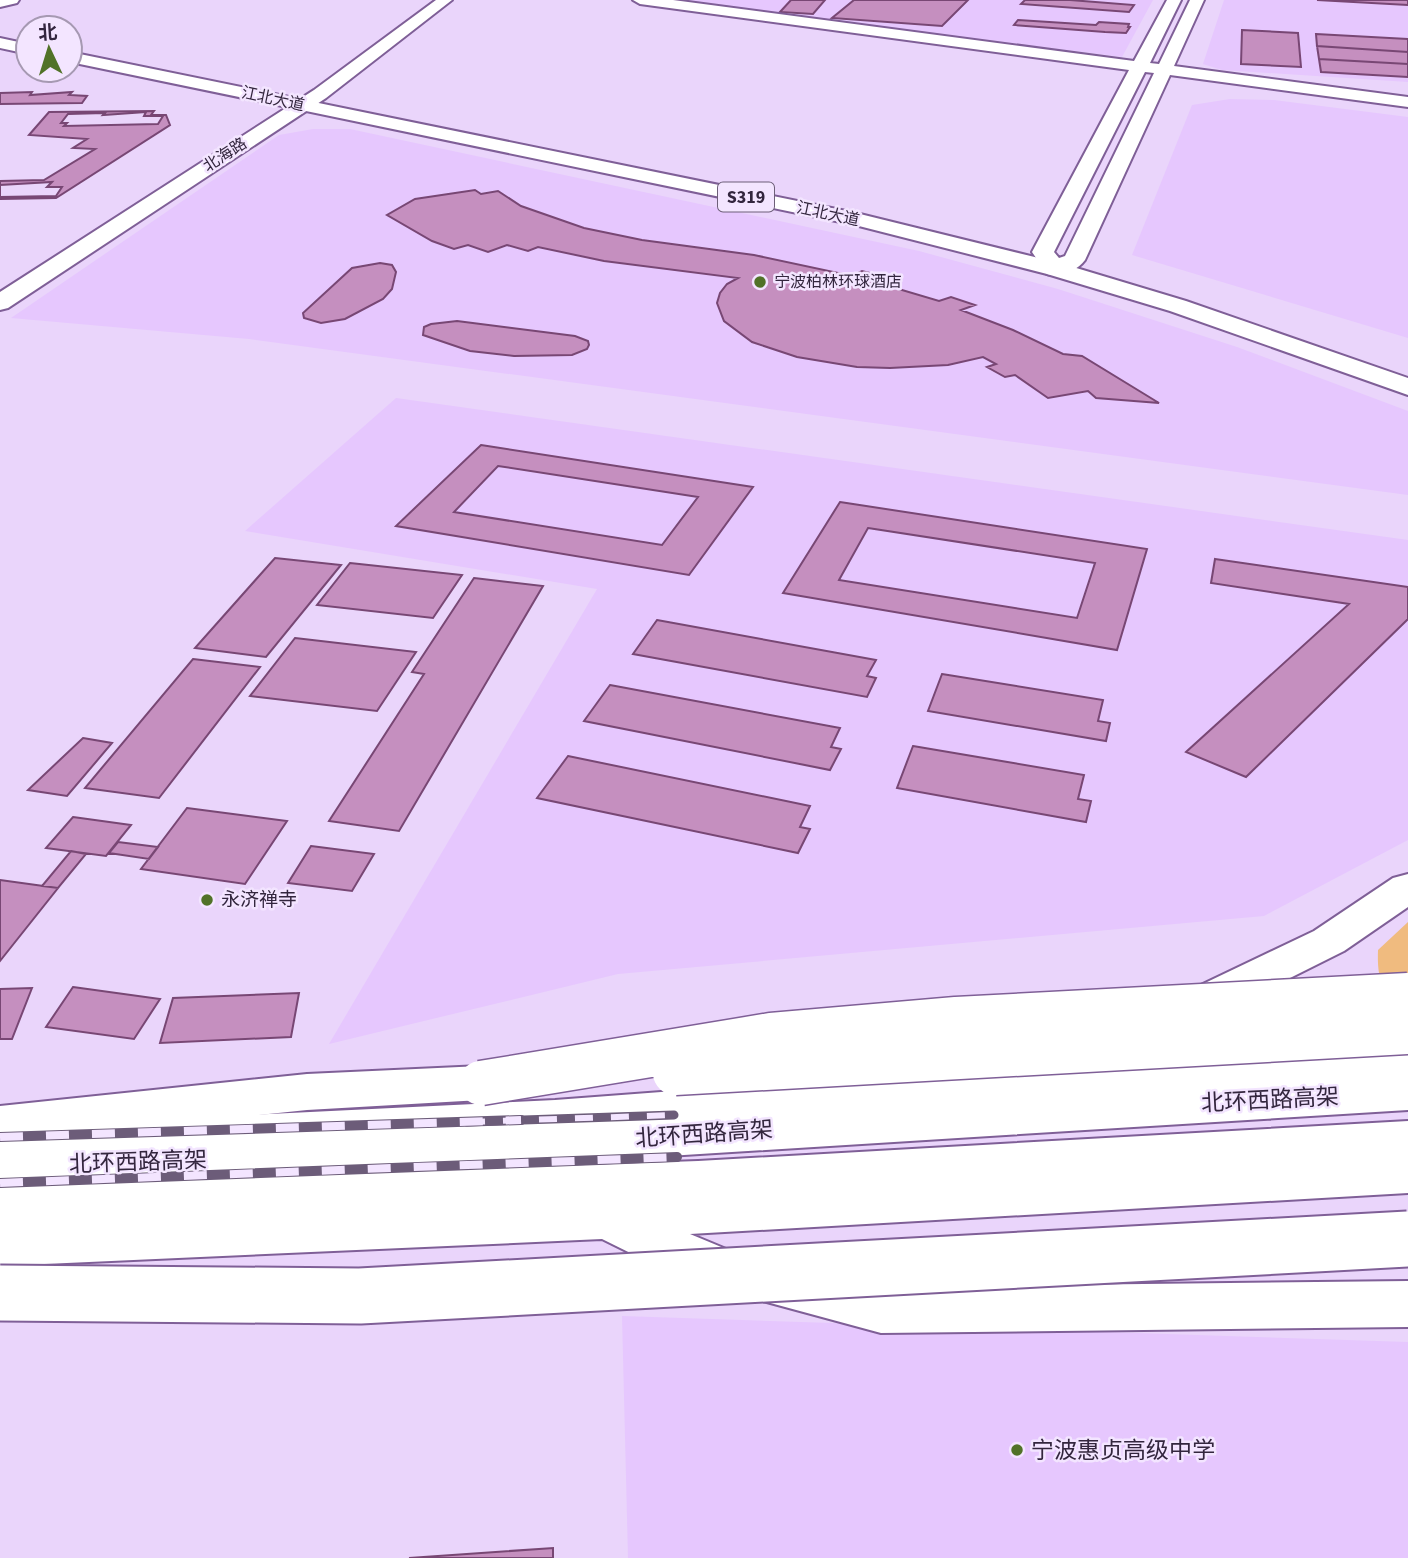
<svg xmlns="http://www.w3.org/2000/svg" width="1408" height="1558" viewBox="0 0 1408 1558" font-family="'Source Sans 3','Noto Sans SC',sans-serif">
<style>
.built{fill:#e6c7fe}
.green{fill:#f0bb7f}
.building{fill:#c58fbf;stroke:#784774;stroke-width:2;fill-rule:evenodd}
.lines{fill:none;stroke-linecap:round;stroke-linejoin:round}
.minor-casing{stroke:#7f5f97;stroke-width:4}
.major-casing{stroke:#7f5f97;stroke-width:4}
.highway-casing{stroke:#7f5f97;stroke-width:4}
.minor{fill:#fff;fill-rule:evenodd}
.major{fill:#fff;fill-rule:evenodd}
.highway{fill:#fff;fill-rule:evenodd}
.rail-far1-casing{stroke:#6c5c79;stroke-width:9}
.rail-casing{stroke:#6c5c79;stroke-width:10}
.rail-far1{stroke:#f3e5ff;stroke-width:6;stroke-dasharray:18;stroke-linecap:butt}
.rail{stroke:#f3e5ff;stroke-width:8;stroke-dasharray:23;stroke-linecap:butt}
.highway-bridge-far1-casing{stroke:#7f5f97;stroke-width:47;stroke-linecap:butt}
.highway-bridge-casing{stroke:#7f5f97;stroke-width:59;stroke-linecap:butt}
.highway-bridge-far1{stroke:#fff;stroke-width:44}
.highway-bridge{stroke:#fff;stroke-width:55}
.poi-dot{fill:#517228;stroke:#f3e5ff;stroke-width:2.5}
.labels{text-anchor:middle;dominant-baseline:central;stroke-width:5;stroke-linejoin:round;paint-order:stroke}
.far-street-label{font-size:16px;fill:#33263e;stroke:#f3e5ff}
.far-poi-label{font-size:16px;fill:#33263e;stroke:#f3e5ff;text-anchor:start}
.shield{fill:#f3e5ff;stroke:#6d5f78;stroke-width:2}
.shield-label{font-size:18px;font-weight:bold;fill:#33263e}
.poi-label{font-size:19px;fill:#33263e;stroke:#f3e5ff;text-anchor:start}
.near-street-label{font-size:23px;fill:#33263e;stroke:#f3e5ff}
.near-poi-label{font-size:23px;fill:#33263e;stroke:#f3e5ff;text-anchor:start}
</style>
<rect width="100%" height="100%" fill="#ead5fb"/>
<path class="built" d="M662,0H1153L1122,57Z
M1224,0H1408V82L1222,70L1203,64Z
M1230,99L1274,100L1408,117V338L1132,255L1192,105Z
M313,129H350L919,251L1058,289L1237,347L1408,411V495L249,339L11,318L279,135Z
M396,398L1408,540V840L1264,916L618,974L329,1044L597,589L245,531Z
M622,1316L1408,1342V1558H628Z"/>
<path class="green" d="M1408,922V1009C1381,994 1377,979 1378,950Z"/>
<path class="building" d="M791,0H825L813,14L780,12Z
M854,0H968L942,26L832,18Z
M1025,0H1070L1134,5L1129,12L1021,4Z
M1317,0H1408V5Z
M1018,20L1096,25L1099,22L1129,24L1128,27H1130L1126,33L1105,32L1014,25Z
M1242,30L1298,33L1301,67L1241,64Z
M1316,34L1408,39V52L1317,46Z
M1317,46L1408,52V64L1319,59Z
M1319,59L1408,64V77L1321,72Z
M32,92L30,95L72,92L69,95L87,96L82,103L0,104V93Z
M154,111L151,115H166L170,125L56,198L0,199V181L44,180L95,149L73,148L87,139L29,135L49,112Z
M146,112L144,116H163L158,124L64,126L67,123H61L68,114L105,113L103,115Z
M52,182L47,187H62L56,196L0,197V185Z
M475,190L481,194L498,191L521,206L584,228L642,240L754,255L852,276L862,271L886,277L875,282L939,301L951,297L975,305L961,310L1013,330L1063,354L1082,356L1159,403L1096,398L1088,391L1048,398L1015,375L1005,377L987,367L996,364L983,357L948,365L890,368L857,367L797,357L752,342L724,321L717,303L720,293L727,284L738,278L604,261L538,247L528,251L507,245L488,252L468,245L454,249L432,241L387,215L415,199Z
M380,263L392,265L396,272L392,289L383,299L345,319L321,323L304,318L303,313L352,268Z
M457,321L575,336L588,341L589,345L587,349L572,355L514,356L470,351L423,335L424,327L431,324Z
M481,445L753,487L689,575L396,526ZM498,466L698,497L662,545L454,512Z
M840,502L1147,549L1117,650L783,593ZM868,528L1095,563L1077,618L839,580Z
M275,558L341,565L266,657L195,648Z
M1215,559L1408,587V619L1246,777L1186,752L1349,604L1211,583Z
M350,563L462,575L433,618L317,605Z
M474,578L543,586L399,831L329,821L424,674L412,672Z
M657,620L876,660L867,676L876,678L867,697L633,654Z
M295,638L416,652L377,711L250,696Z
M193,659L260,667L159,798L85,788Z
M942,674L1103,700L1098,721L1110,723L1106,741L928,711Z
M610,685L840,728L831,747L841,749L830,770L584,721Z
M83,738L112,743L67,796L28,790Z
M913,746L1084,775L1078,799L1091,801L1086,822L897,788Z
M568,756L810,806L800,827L810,829L798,853L537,798Z
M187,808L287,821L245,884L141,869Z
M73,817L131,825L106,856L46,848Z
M118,842L158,847L149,859L109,853Z
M311,846L374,854L352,891L288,883Z
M71,851L86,854L58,888L42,886Z
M0,880L58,888L0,961Z
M73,987L160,999L134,1039L46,1027Z
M32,988L12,1039H0V989Z
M299,993L291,1037L160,1043L173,998Z
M553,1548V1558H409Z"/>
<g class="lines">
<g class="minor-casing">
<path id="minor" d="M0,0H19L17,3L0,7Z
M436,0H452L326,98L8,308L0,310V292L314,90Z
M633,0H673L1134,61L1167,0H1181L1150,63L1159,64L1190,0H1204L1174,66L1408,97V107L1170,75L1085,260C1077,271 1060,277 1047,274L1032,252L1129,70L640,4ZM1145,72L1154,73L1065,256L1059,258L1054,252Z"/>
</g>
<g class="major-casing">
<path id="major" d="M0,38L28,44V54L0,48Z
M70,52L856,213L1063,264L1186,301L1408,378V395L1170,311L1047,274L855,225L70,62Z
M1408,874V907L1344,951L1216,1015L1200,1020L1184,1015L1177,1004L1184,993L1314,931L1393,878Z
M1408,1041V1075L1045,1097L555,1136L231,1154L0,1161V1123L231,1116L555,1100L1045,1063Z
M1408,1153V1193L690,1234L743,1256L751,1271L743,1286L724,1293L689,1282L602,1239L0,1266V1224L608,1197Z
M782,1263L881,1287L1408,1281V1327L881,1333L763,1301L755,1285L763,1269Z"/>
</g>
<g class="highway-casing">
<path id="highway" d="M481,1066L498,1071L505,1083L498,1095L481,1100L307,1110L0,1142V1106L307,1074Z
M1408,1074V1110L459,1169L199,1179L698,1161L1408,1121V1159L698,1201L0,1227V1149L459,1131Z"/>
</g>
<use href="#minor" class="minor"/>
<use href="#major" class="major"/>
<use href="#highway" class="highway"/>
<g class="rail-far1-casing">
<path id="rail-far1" d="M467,1122L674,1115"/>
</g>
<g class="rail-casing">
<path id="rail" d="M0,1137L521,1120
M0,1183L677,1157"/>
</g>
<use href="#rail-far1" class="rail-far1"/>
<use href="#rail" class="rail"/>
<g class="highway-bridge-far1-casing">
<path id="highway-bridge-far1" d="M675,1073L1408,1032
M481,1083L771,1035L956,1019L1408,995"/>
</g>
<g class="highway-bridge-casing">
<path id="highway-bridge" d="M0,1293L360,1296L1408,1239"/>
</g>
<use href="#highway-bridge-far1" class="highway-bridge-far1"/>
<use href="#highway-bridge" class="highway-bridge"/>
</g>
<g class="poi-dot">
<circle cx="760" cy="282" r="7"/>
<circle cx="207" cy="900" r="7"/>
<circle cx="1017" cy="1450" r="7"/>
</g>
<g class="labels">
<g class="far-street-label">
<text transform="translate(273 99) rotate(12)">江北大道</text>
<text transform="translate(225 155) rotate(-33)">北海路</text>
<text transform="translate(828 214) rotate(12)">江北大道</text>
</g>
<g class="far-poi-label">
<text x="774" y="282">宁波柏林环球酒店</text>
</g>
<rect class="shield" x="718" y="182.5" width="56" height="29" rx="5"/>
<g class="shield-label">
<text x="746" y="197">S319</text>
</g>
<g class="poi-label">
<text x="221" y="900">永济禅寺</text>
</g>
<g class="near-street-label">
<text transform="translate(1270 1100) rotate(-3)">北环西路高架</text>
<text transform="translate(704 1134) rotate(-4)">北环西路高架</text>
<text transform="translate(138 1162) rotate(-2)">北环西路高架</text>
</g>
<g class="near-poi-label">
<text x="1031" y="1450">宁波惠贞高级中学</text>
</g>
</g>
<g transform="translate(49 49) rotate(356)"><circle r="33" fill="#f3e5ff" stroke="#a699b2" stroke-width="2"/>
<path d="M0-5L12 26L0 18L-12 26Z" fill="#517228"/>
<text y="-10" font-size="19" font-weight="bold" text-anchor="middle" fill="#33263e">北</text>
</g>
</svg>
